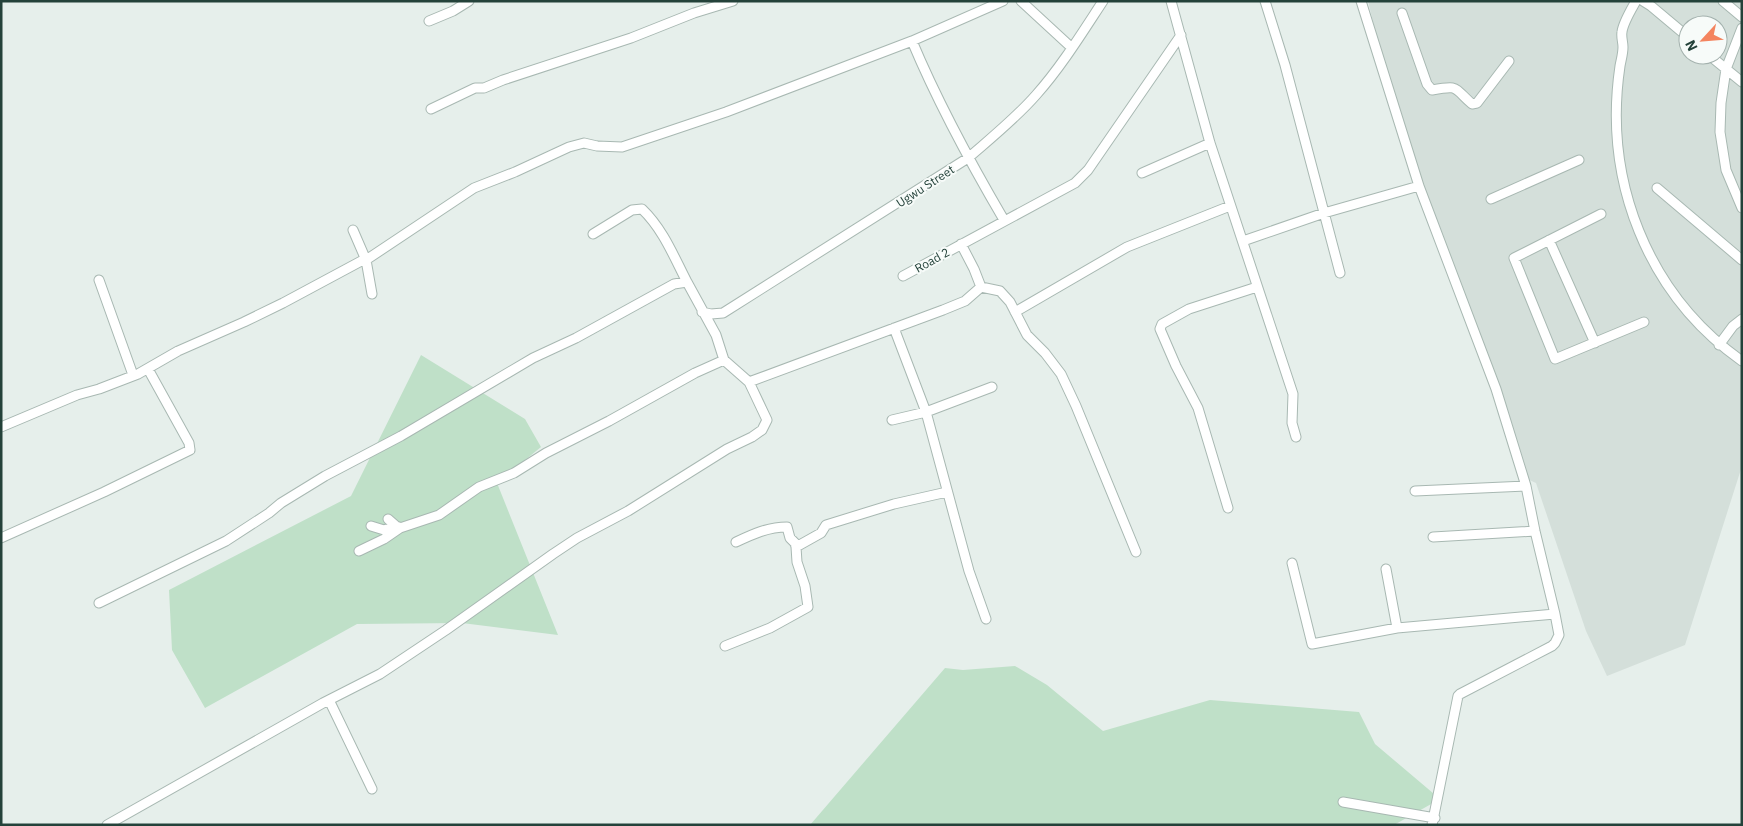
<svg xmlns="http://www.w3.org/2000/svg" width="1743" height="826" viewBox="0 0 1743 826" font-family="'IBM Plex Sans',sans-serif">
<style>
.built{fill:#d4dfda;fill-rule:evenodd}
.green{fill:#bfe0c8}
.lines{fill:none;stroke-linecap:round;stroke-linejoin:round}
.minor-casing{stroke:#a8b8b2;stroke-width:11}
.minor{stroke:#fff;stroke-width:9}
.labels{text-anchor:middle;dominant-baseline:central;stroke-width:4;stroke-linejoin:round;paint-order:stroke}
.street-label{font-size:12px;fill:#24423a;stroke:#f7fbf9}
</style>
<rect width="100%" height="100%" fill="#e6efeb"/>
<path class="built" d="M1368,1H1742V466L1685,645L1607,676L1586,631L1536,483L1527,479L1400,135ZM1688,25H1718V55H1688Z"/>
<path class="green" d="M421,355L525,419L541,447L497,483L558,635L462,623L357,624L205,708L172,650L169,590L351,496Z
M1015,666L1047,685L1103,731L1210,700L1359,712L1375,744L1440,799L1394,825H810L945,668L963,670Z"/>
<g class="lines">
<g class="minor-casing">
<path id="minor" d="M1021,1L1072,48
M1171,1L1210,143L1293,394L1292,423L1296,437
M1265,1L1285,65L1340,273
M1361,1L1419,186L1496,389L1526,486L1535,531L1555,614L1559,635L1555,643L1552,646L1460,694L1458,696L1432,825
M1636,1C1631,10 1623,23 1622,32C1621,37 1623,42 1623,47C1623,54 1621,60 1620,66C1603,180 1647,294 1742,361
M1643,1L1651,6L1688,37
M1723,1L1742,17
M1402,13L1427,84L1432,90C1459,85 1453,87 1472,104L1477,103L1509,61
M429,21L453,11L469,1
M1742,28L1726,69L1721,103L1720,132L1726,170L1742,208
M912,41C938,103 970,162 1004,220
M1709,55L1742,82
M431,109L475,88H484L503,80L631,38L694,13L733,1
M1142,173L1210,143
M1657,188L1742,260
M1491,199L1579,160
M1601,214L1514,258L1555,359L1644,322
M353,230L366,260L372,294
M593,234L632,210L642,209C663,229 674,257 687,282
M1549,240L1595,343
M1243,241L1324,213L1419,186
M961,244L974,269L981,287L1000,291L1010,302L1027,335L1045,353L1061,374L1076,406L1136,552
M366,260L474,188L515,172L569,147L584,143L597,146L622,147L726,112L912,41L1003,1
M903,276L1075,183L1088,170L1181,35
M99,280L133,375
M702,312L711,314L723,313L968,158C991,138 1016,118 1036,95C1061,67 1082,33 1103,1
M1015,312L1127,247L1230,206
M894,328L926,412L969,571L986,619
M1719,345L1733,326L1742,319
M749,382L943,310L965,301L981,287
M892,420L926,412L992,387
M1,427L77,395L99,389L138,374L178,351L244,322L283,303L365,259
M1415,491L1526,486
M1228,508L1198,408L1176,366L1160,329L1162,324L1189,309L1257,287
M388,519L396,526
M371,526L384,530L396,526L399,527
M1433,537L1535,531
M1,538L104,492L190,450L189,443L148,369
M736,542C753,534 768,527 787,527L790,538L795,543L796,547
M359,551L384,539L400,528L439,515L479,487L514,473L546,453L609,421L695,373L724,360
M1292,563L1312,644L1397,628L1555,614
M1386,569L1397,628
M99,603L226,541L269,513L281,503L325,476L401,436L533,358L576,338L674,284L687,282L716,335L724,360L749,382L767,420L762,430L752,437L727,449L628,511L577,538L553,554L446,630L380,674L323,703L107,825
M725,646L770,628L808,607L805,586L797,562L796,547L821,533L826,525L894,504L947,492
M329,700L372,789
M1343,802L1435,818"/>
</g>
<use href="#minor" class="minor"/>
</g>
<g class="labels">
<g class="street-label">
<text transform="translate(925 186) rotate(-33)">Ugwu Street</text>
<text transform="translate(932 260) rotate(-29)">Road 2</text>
</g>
</g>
<rect width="1743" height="826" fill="none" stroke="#24423a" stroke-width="5"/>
<g transform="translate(1703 40) rotate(244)"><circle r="24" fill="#f7fbf9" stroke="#a3b1ad"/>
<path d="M0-4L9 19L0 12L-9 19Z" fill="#f4845f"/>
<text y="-8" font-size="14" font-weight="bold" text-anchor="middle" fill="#24423a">N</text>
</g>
</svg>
